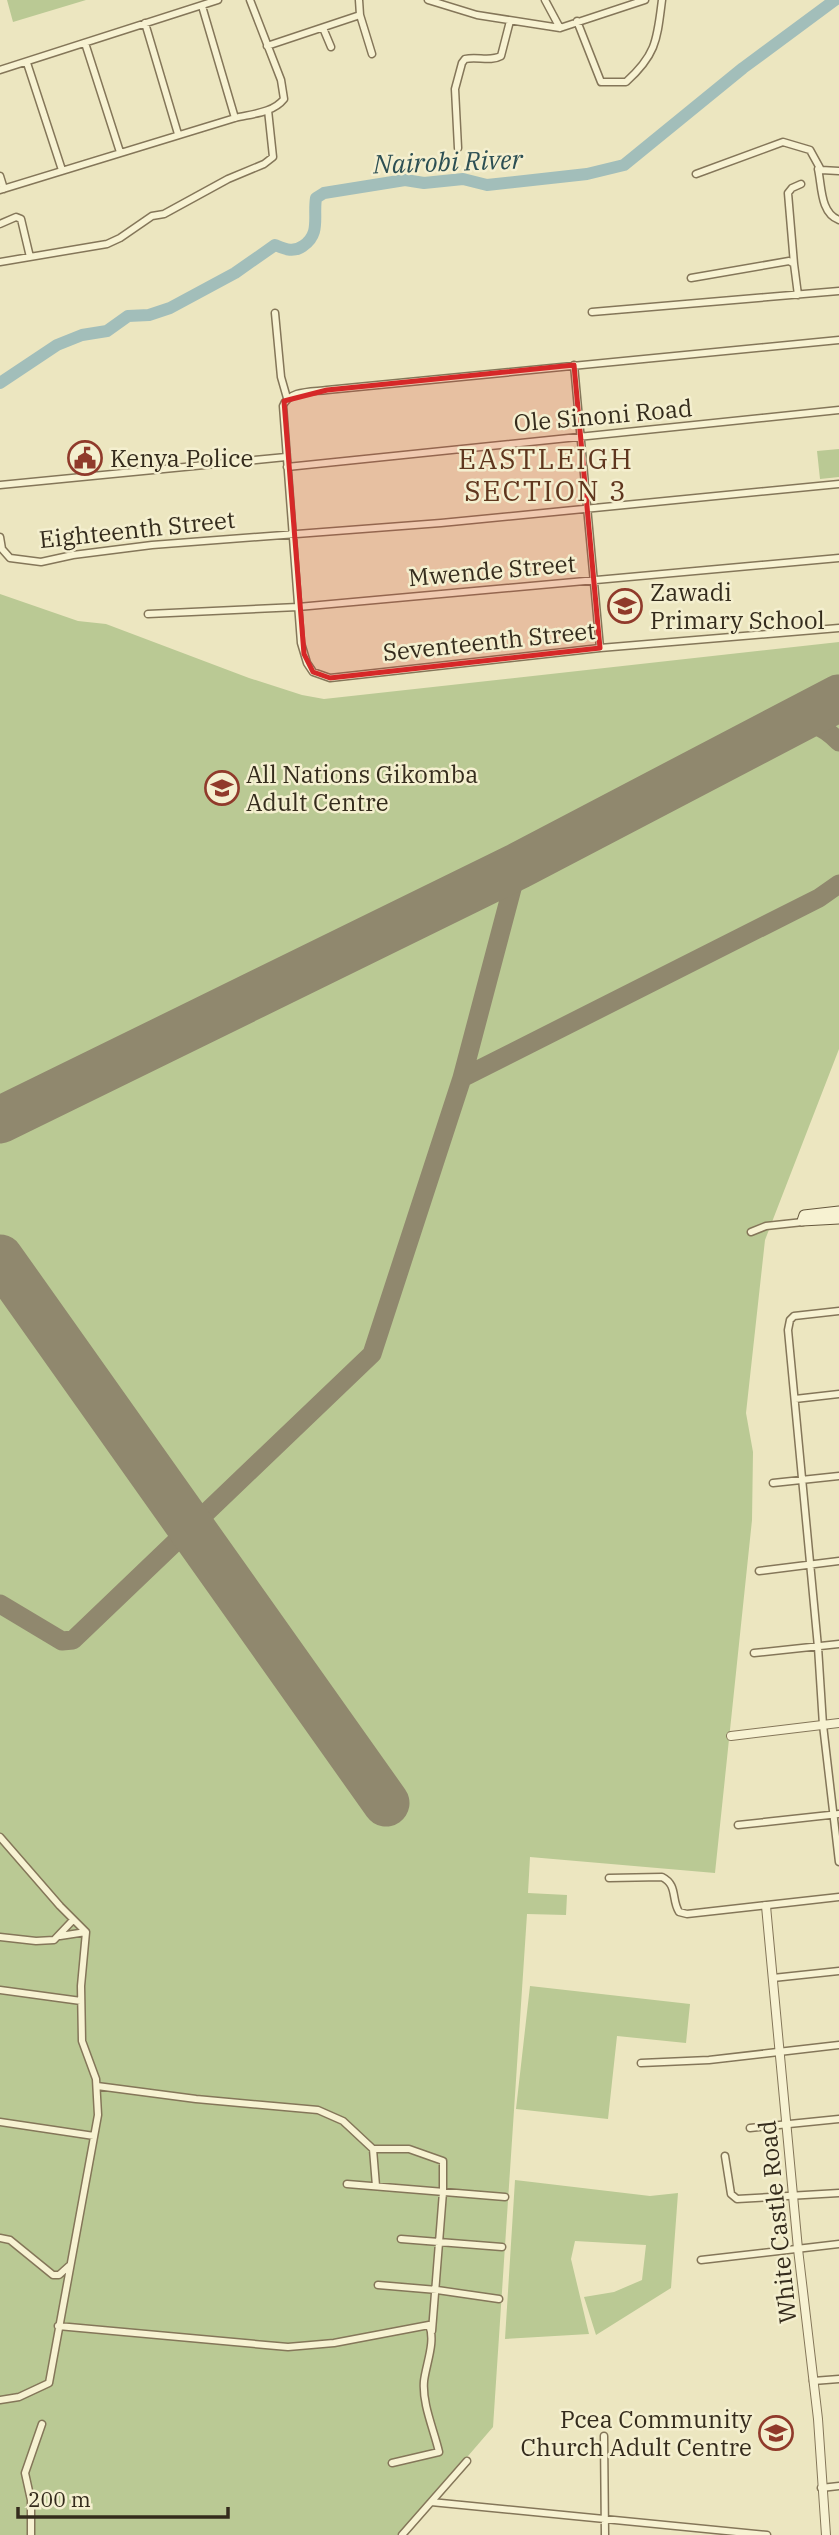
<svg xmlns="http://www.w3.org/2000/svg" width="839" height="2535" viewBox="0 0 839 2535" font-family="'IBM Plex Serif',serif">
<style>
.green{fill:#bac994}
.lines{fill:none;stroke-linecap:round;stroke-linejoin:round}
.river{stroke:#a2beba;stroke-width:12}
.taxiway{stroke:#90886e;stroke-width:19}
.runway{stroke:#90886e;stroke-width:47}
.minor-casing{stroke:#847659;stroke-width:9}
.tertiary-casing{stroke:#847659;stroke-width:10}
.secondary-casing{stroke:#65573c;stroke-width:11}
.minor{stroke:#f7f2d2;stroke-width:6}
.tertiary{stroke:#f7f2d2;stroke-width:8}
.secondary{stroke:#f7f2d2;stroke-width:9}
.marked{fill:#d62828;fill-opacity:0.2;stroke:#d62828;stroke-width:5;stroke-linejoin:round}
.labels{text-anchor:middle;dominant-baseline:central;stroke-width:5;stroke-linejoin:round;paint-order:stroke}
.street-label{font-size:24px;fill:#342b1c;stroke:#f4efcf}
.poi-label{font-size:24px;fill:#342b1c;stroke:#f4efcf;text-anchor:start}
.water-label{font-size:26px;font-style:italic;fill:#2c4f53;stroke:#f4efcf}
.quarter-label{font-size:28px;letter-spacing:2px;fill:#5f361e;stroke:#f4efcf}
</style>
<rect width="100%" height="100%" fill="#ece6c0"/>
<path class="green" d="M7,0H86L13,22Z
M839,449V477L820,479L817,451Z
M0,594L78,621L106,624L249,678L302,695L324,699L839,642V1049L765,1240L746,1413L753,1452L752,1520L715,1873L530,1857L528,1893L567,1895L566,1915L527,1914L493,2427L400,2535H0Z
M530,1986L690,2004L686,2043L617,2036L608,2119L516,2109Z
M515,2180L650,2196L678,2193L671,2288L596,2335L584,2297L614,2292L642,2280L646,2245L575,2241L571,2259L589,2334L505,2339Z"/>
<g class="lines">
<path class="river" d="M0,383L57,345L82,335L107,331L128,316L149,315L170,308L235,273L275,245C285,249 293,253 303,246C321,234 313,217 316,198L324,193L405,180L424,183L463,179L487,185L587,174L624,165L743,68L835,0"/>
<path class="taxiway" d="M784,725C807,719 823,725 839,742
M462,1078L819,898L839,884
M0,1604L62,1641L73,1640L372,1354L462,1078L518,866"/>
<path class="runway" d="M0,1120L518,866L839,698
M0,1258L386,1803"/>
<g class="minor-casing">
<path id="minor" d="M428,0L477,15L560,28L645,0
M545,0L560,28
M360,15L372,54
M577,21L601,82H626C657,54 657,39 662,0
M145,23L178,134
M323,28L331,47
M85,43L120,152
M267,46L360,15L359,0
M27,63L62,170
M0,70L218,0
M235,118C251,114 273,113 284,99L281,80L250,0
M458,148L455,89L462,63L465,59C477,56 490,62 501,56L510,21
M818,169C822,186 820,213 839,220
M696,174L783,142L810,150L821,170L839,171
M0,176L4,189
M0,190L235,118L202,6
M0,224L16,217L21,219L30,257
M0,262L107,244L120,238L152,216L164,214L228,179L264,164L273,157L268,110
M794,264L788,193L792,188L801,184
M691,278L789,261L794,264L798,295
M592,312L839,291
M275,313L281,377L287,398
M839,340L327,390C312,392 289,390 283,406L301,643L307,663L313,672L330,678L600,648L839,628
M574,365L600,648
M287,467L839,410
M0,485L286,457
M0,537L2,549L10,558L41,562L73,555L152,545L441,523L839,484
M148,614L298,607L839,558
M751,1232L766,1226L803,1222
M839,1311L794,1316L790,1320L788,1330L818,1647L823,1725L839,1862
M795,1399L839,1394
M773,1483L839,1476
M759,1571L839,1561
M754,1653L839,1644
M738,1825L839,1814
M0,1837L60,1906L86,1932L81,1986L82,2041L96,2079L98,2115L49,2383L19,2397L0,2400
M609,1878L662,1877C678,1885 671,1899 679,1912L687,1914L839,1897
M60,1936L86,1932
M0,1937L36,1941L54,1940L73,1920
M773,1978L839,1971
M0,1990L81,2001
M641,2063L709,2060L839,2045
M97,2086L196,2099L318,2110L343,2121L373,2149L376,2186
M0,2122L94,2136
M750,2128L839,2119
M373,2149H409L443,2161V2192L432,2331
M725,2156L731,2194L737,2199L839,2193
M347,2184L505,2197
M0,2238L10,2240L53,2275H59L69,2266
M401,2239L502,2247
M701,2260L839,2244
M378,2285L437,2290L499,2299
M58,2326L288,2347L334,2343L429,2325C436,2341 426,2364 424,2381C422,2404 434,2430 439,2452L392,2463
M813,2381L839,2379
M604,2436L605,2535
M821,2488L839,2486
M431,2502L767,2535
M31,2535V2500L25,2473L42,2424
M402,2535L467,2461"/>
</g>
<g class="tertiary-casing">
<path id="tertiary" d="M731,1736L839,1723
M766,1906L798,2249L818,2419L826,2535"/>
</g>
<g class="secondary-casing">
<path id="secondary" d="M839,1211L804,1215L802,1221L839,1219"/>
</g>
<use href="#minor" class="minor"/>
<use href="#tertiary" class="tertiary"/>
<use href="#secondary" class="secondary"/>
</g>
<path class="marked" d="M574,365L600,648L330,678L313,672L304,654L284,401L327,390Z"/>
<defs>
<g id="civic-ring" transform="scale(1.75)"><circle r="9.5" fill="#f4efcf" stroke="#903a2b" stroke-width="1.5"/><path d="M-.6-6.5H3V-4.5H.6V-3L4-1V1h2V6H-6V1h2V-1L-.6-3ZM-1.2 2.5V6h2.4V2.5Z" fill="#903a2b"/></g>
<g id="school-ring" transform="scale(1.75)"><circle r="9.5" fill="#f4efcf" stroke="#903a2b" stroke-width="1.5"/><path d="M0-5L7-2L0 1L-7-2ZM-4 1L0 2.5L4 1V4Q0 6-4 4Z" fill="#903a2b"/></g>
</defs>
<g fill-rule="evenodd">
<use href="#civic-ring" x="85" y="458"/>
<use href="#school-ring" x="625" y="606"/>
<use href="#school-ring" x="222" y="788"/>
<use href="#school-ring" x="776" y="2433"/>
</g>
<g class="labels">
<g class="street-label">
<text transform="translate(603 415) rotate(-5)">Ole Sinoni Road</text>
<text transform="translate(137 529) rotate(-6)">Eighteenth Street</text>
<text transform="translate(492 570) rotate(-5)">Mwende Street</text>
<text transform="translate(489 641) rotate(-6)">Seventeenth Street</text>
<text transform="translate(777 2222) rotate(-96)">White Castle Road</text>
</g>
<g class="poi-label">
<text x="110" y="458">Kenya Police</text>
<text x="650" y="592">Zawadi<tspan x="650" dy="28">Primary School</tspan></text>
<text x="246" y="774">All Nations Gikomba<tspan x="246" dy="28">Adult Centre</tspan></text>
<text x="752" y="2419" text-anchor="end">Pcea Community<tspan x="752" dy="28">Church Adult Centre</tspan></text>
</g>
<g class="water-label">
<text transform="translate(448 161) rotate(-2)">Nairobi River</text>
</g>
<g class="quarter-label">
<text x="546" y="458">EASTLEIGH<tspan x="546" dy="32">SECTION 3</tspan></text>
</g>
</g>
<path d="M18 2507v10h210v-10" fill="none" stroke="#342b1c" stroke-width="3.5"/>
<text x="28" y="2507" font-size="21" fill="#342b1c" stroke="#f4efcf" stroke-width="5" paint-order="stroke">200 m</text>
</svg>
